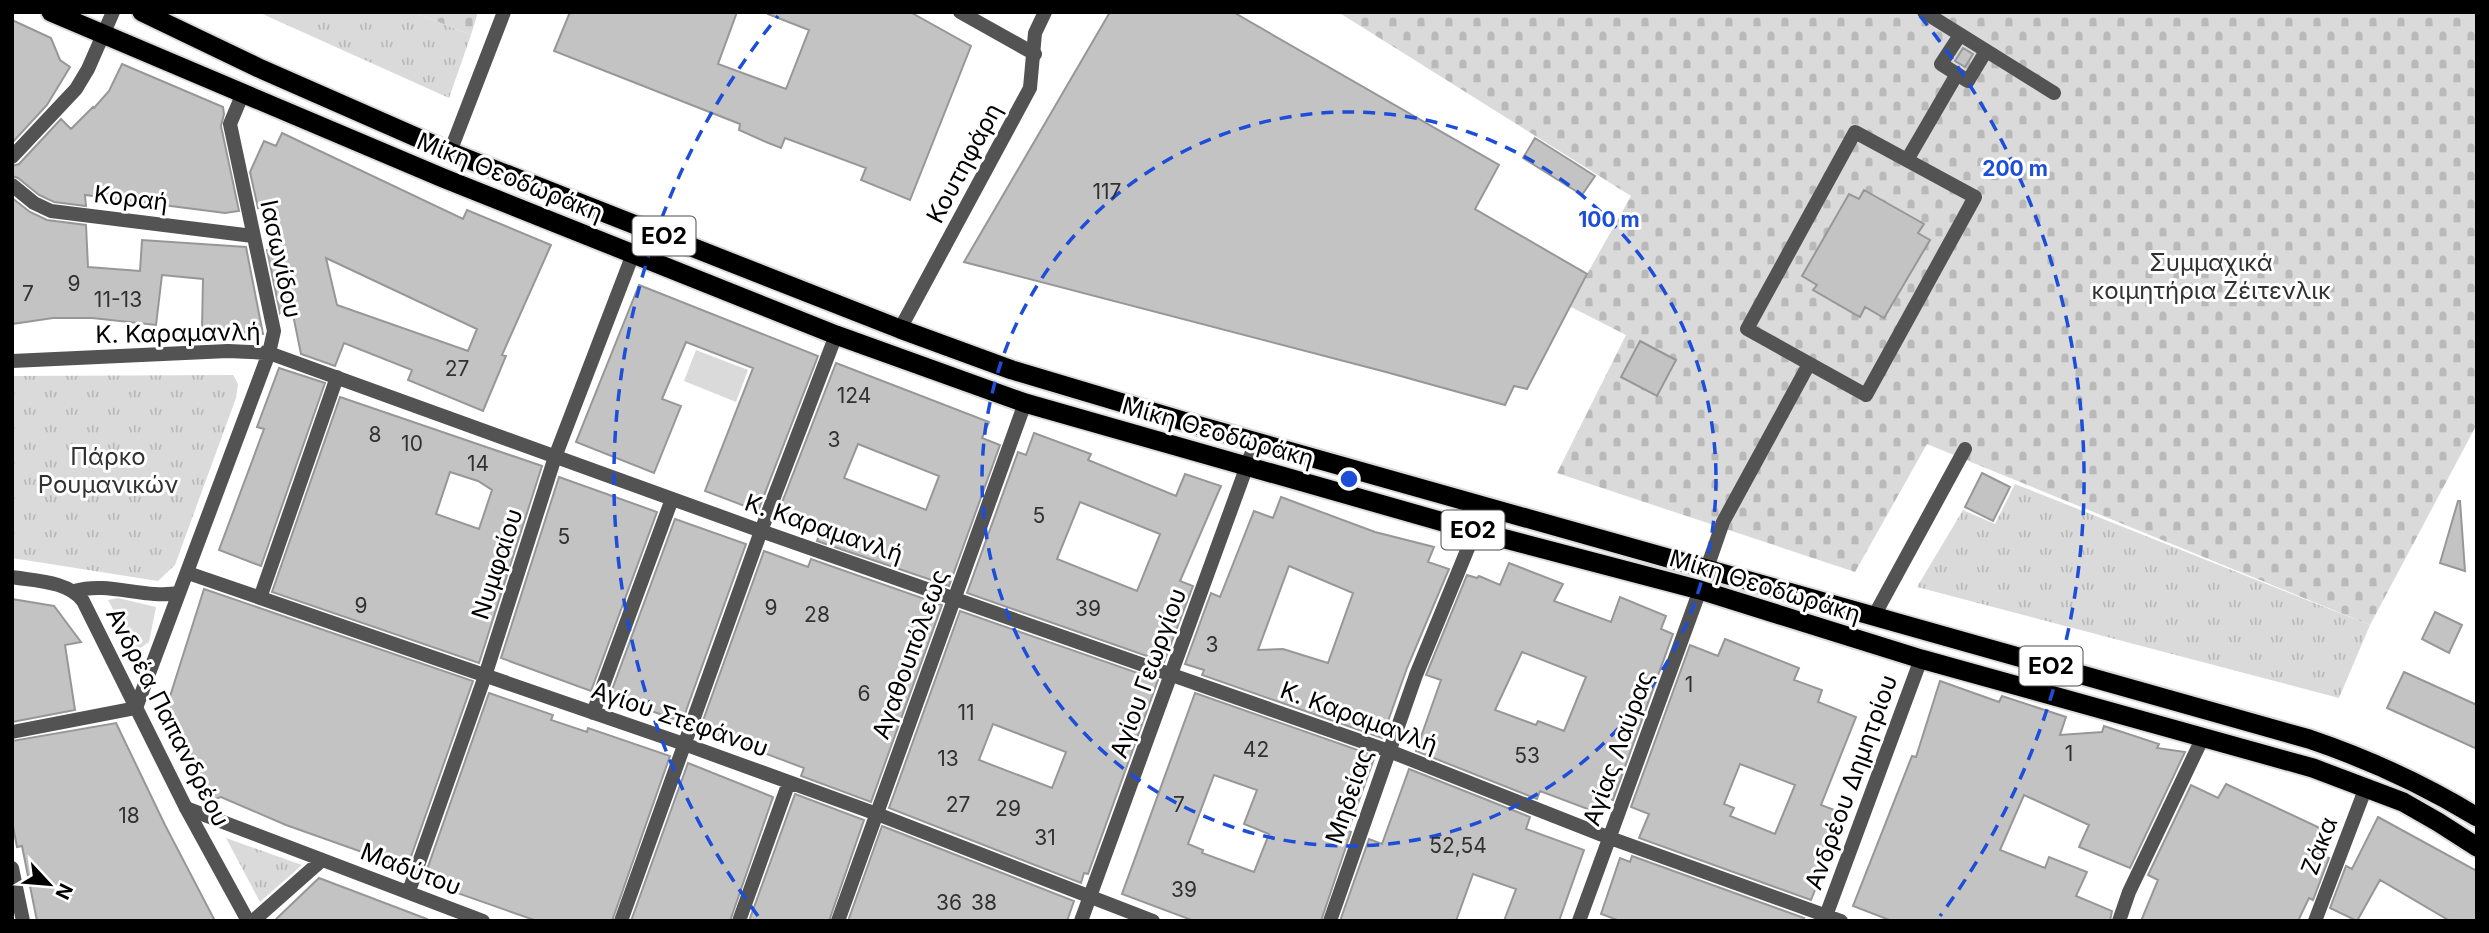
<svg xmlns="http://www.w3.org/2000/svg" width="2489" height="933" viewBox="0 0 2489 933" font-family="Inter,sans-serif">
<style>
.green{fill:#dadada}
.cemetery{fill:url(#cemetery-stones)}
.park{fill:url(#park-tufts)}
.building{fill:#c3c3c3;stroke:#979797;stroke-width:2;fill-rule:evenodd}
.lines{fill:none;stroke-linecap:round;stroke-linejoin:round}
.trunk-casing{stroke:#dbdbdb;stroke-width:23}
.pedestrian{stroke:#535353;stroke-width:14}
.minor{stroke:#535353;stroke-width:14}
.tertiary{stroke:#535353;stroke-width:14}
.trunk{stroke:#000;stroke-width:19}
.ring{fill:none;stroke:#1d4ed8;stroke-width:3.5;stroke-dasharray:12 9}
.labels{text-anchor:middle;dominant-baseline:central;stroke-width:6;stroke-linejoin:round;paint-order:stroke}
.number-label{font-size:21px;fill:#313131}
.shield{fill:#fff;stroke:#4c4c4c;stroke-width:2}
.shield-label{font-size:23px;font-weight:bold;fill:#000}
.street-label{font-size:24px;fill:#000;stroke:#fff}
.park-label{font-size:24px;fill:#313131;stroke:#fff}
.centre{fill:#1d4ed8;stroke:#fff;stroke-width:3.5}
.ring-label{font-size:21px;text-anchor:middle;font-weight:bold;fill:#1d4ed8;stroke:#fff;stroke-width:6;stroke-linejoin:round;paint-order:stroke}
</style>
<defs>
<pattern id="cemetery-stones" width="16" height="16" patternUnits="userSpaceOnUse" patternTransform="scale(1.75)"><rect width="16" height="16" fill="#dadada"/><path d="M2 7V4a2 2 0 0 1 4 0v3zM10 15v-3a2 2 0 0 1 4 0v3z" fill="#b9b9b9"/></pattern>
<pattern id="park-tufts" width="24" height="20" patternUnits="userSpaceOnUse" patternTransform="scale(1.75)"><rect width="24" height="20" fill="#dadada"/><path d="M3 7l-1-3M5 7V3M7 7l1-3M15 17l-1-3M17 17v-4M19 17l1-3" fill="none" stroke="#b9b9b9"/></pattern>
</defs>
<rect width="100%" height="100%" fill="#fff"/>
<path class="green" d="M696,350L748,370L736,402L684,381Z
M118,598L156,607L149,642L136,651L108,600Z"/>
<path class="cemetery" d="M413,12H478L471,35Z
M1338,12H2477V424L2370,625L1927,444L1855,572L1557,473L1626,335L1569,306L1631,196Z"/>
<path class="park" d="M258,12H413L471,35L449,98Z
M233,375L238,384L236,398L175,565L158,581L12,558V376Z
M2015,484L2370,625L2339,698L1917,587L1963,510L1995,524Z
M226,838L302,865L260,902Z"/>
<path class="building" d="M570,12H737L718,64L786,89L809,30L768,14V12H910L971,46L910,200L861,180L866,168L785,138L781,148L766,142L739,130L740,124L554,51Z
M1110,12H1233L1499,165L1475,209L1587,274L1527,389L1514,386L1505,405L1386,372L964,262Z
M12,20L51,38L60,60L70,67L47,105L12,143Z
M1963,48L1973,54L1965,67L1955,61Z
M122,64L223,107L224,114L221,126L239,211L225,213L85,195L86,206L54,202L39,195L18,178L12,176V166L19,164L61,119L71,129L93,107L94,108L109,91Z
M282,133L463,219L467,210L551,245L502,355L506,356L483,411L408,380L412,370L344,343L335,366L301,354L290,300L280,313L267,250L280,251L275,230L276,220L273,219L270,206L258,208L250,172L264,141L276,146ZM326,258L477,329L468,351L337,305Z
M1535,138L1595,176L1582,195L1523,158Z
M1864,190L1924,224L1918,233L1930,240L1884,318L1865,307L1860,317L1813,290L1817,285L1802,276L1849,194L1859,199Z
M12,198L30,212L47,220L86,225L88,267L140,271L142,240L246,247L263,334L202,329L203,279L162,275L156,325L92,318H53L12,324Z
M639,285L818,356L758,511L705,491L753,368L686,342L662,399L681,406L654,473L576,442Z
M1640,341L1676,360L1657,396L1621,377Z
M836,363L989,422L982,438L1000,445L949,586L817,541L819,535L776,518ZM858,444L939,476L926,510L844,478Z
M279,368L325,383L261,566L219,550L264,429L257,427Z
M340,397L542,466L479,663L272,592ZM450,472L478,481L492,490L479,529L436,514Z
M1034,433L1091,454L1088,460L1176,496L1185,474L1221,486L1180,581L1193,586L1164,662L967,593L1018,452L1026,455ZM1080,502L1160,534L1137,591L1057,559Z
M1982,473L2010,487L1993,521L1965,507Z
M559,477L657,512L591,691L501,658Z
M1281,497L1375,532L1434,547L1428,562L1449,569L1407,668L1382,738L1202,675L1204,670L1185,664L1211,593L1220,597L1254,511L1273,518ZM1289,566L1353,593L1328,663L1283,649L1258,650Z
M2458,501H2460L2465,571L2440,563Z
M675,519L746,544L682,722L618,699L617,701L609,698Z
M764,551L808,567L811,559L942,605L871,802L801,776L804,768L700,729Z
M1509,563L1563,584L1554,601L1611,622L1620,597L1666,616L1661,629L1673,634L1613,800L1607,797L1601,814L1540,791L1537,799L1416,751L1441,680L1426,675L1467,575L1477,578L1479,576L1500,585ZM1522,652L1586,677L1564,731L1538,721L1536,725L1495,710Z
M204,589L473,681L407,868L286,825L221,797L212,800L180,729L167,706Z
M12,599L54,606L81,642L65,645L75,710L12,722Z
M960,611L1158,680L1088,874L1084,873L1081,883L889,808ZM993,724L1066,752L1052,788L979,760Z
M2435,612L2462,625L2449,653L2422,639Z
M1725,639L1799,668L1794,680L1822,690L1818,702L1856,717L1821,805L1845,814L1811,900L1639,838L1649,814L1631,807L1690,645L1718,656ZM1740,764L1795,785L1775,834L1730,816L1734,808L1724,804Z
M2404,672L2477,705V749L2387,708Z
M1940,681L1999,702L2002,696L2066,717L2060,735L2102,732L2104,726L2159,744L2157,748L2185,752L2130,868L2079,847L2089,825L2024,795L2000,850L2045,868L2049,857L2087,872L2076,896L2112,911L2110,921H1892L1853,906L1912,756L1916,757Z
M489,693L553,715L551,720L587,732L588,728L670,756L612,921H537L423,881Z
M1195,693L1375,756L1348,831L1351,832L1321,921H1194L1122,894ZM1214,775L1257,790L1244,824L1269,834L1254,872L1202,853L1203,850L1188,844Z
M116,723L165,825L215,921H37L22,846L17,847L12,821V741Z
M688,763L773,797L730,921H631Z
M1409,769L1530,817L1526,829L1584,850L1559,921H1504L1516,889L1473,874L1456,921H1340L1369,839L1382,844Z
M2226,784L2322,829L2312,850L2329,858L2313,900L2309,898L2298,921H2141L2158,880L2148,875L2191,785L2218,798Z
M795,794L864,820L829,921H749Z
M2378,817L2477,871V921H2450L2380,880L2357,921L2330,908L2346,866L2352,869Z
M882,826L1074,901L1067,921H848Z
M1632,856L1804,918L1802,921H1620L1601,914L1620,858L1630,862Z
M319,878L427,919V921H274Z"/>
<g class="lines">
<g class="trunk-casing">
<path id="trunk" d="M51,12L443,178L836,335L1025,403L1475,531L1700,590L1921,659L2313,768L2403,802L2438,822L2477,847
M142,12L261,69L450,152L900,329L1012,370L1200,426L2309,739C2368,759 2423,784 2477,817"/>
</g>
<path class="pedestrian" d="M1924,12L2054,93
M1960,35L1941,64L1968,81L1986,51
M1855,132L1975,197L1866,395L1747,329Z
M1907,160L1957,74
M761,531L836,335
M1707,568L1723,522L1809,364"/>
<path class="minor" d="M450,152L504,12
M12,185L34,203L51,211L253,236
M900,329L1030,88L1035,33L1045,12
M12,361L228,351L269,353L761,531L1389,751L1610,838L1841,921
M188,573L684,744L877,814L1153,921
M74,591C109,581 143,599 179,593
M260,598L337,377
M1874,616L1965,449
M593,713L672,499
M12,732L136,708L269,353L274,331L230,124L243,93
M186,808L483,921
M12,868L23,921
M409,891L485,676L555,457L633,254
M253,921L322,860
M621,921L761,531
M739,921L789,782
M1330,921L1416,675L1475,531
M1579,921L1700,590
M1824,921L1921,659
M2119,921L2129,892L2203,737
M2315,921L2366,787"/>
<path class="tertiary" d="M960,12L1035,54
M12,157L76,89L88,69L113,12
M12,577C36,581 68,581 83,601L186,808L248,921
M838,921L1025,403
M1081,921L1256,441"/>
<use href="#trunk" class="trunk"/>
</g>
<g class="ring">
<circle cx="1349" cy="479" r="367"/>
<path d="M758 916A735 735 0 0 1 778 16M1920 16A735 735 0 0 1 1940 916"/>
</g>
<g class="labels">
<g class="number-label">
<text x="1107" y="191">117</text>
<text x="74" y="283">9</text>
<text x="28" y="293">7</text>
<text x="118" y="299">11-13</text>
<text x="457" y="368">27</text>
<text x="854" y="395">124</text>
<text x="375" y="434">8</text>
<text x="834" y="439">3</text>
<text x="412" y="443">10</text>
<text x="478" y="463">14</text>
<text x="1039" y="515">5</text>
<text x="564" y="536">5</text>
<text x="361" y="605">9</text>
<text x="771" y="607">9</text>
<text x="1088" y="608">39</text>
<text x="817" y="614">28</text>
<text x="1212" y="644">3</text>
<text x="1689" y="684">1</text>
<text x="864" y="693">6</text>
<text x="966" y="712">11</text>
<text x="1256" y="749">42</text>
<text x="2069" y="753">1</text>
<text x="1527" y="755">53</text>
<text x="948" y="758">13</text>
<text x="958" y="804">27</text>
<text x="1179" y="804">7</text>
<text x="1008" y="808">29</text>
<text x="129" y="815">18</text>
<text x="1045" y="837">31</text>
<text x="1458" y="845">52,54</text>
<text x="1184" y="889">39</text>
<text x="949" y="902">36</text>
<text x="984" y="902">38</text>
</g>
<g class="shield">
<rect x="632.5" y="216.5" width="63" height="39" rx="5"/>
<rect x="1441.5" y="510.5" width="63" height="39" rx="5"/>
<rect x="2019.5" y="646.5" width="63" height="39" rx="5"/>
</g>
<g class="shield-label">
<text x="664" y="236">ΕΟ2</text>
<text x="1473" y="530">ΕΟ2</text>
<text x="2051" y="666">ΕΟ2</text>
</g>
<g class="street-label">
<text transform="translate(964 163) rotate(-62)">Κουτηφάρη</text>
<text transform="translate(510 177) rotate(22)">Μίκη Θεοδωράκη</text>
<text transform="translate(131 198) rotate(7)">Κοραή</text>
<text transform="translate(281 259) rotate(78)">Ιασωνίδου</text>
<text transform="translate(178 333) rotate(-1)">Κ. Καραμανλή</text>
<text transform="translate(1218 432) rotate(16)">Μίκη Θεοδωράκη</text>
<text transform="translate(824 528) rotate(19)">Κ. Καραμανλή</text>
<text transform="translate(497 564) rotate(-72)">Νυμφαίου</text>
<text transform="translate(1765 586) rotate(17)">Μίκη Θεοδωράκη</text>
<text transform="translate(910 654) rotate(-70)">Αγαθουπόλεως</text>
<text transform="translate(1148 673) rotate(-70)">Αγίου Γεωργίου</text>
<text transform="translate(168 717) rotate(63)">Ανδρέα Παπανδρέου</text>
<text transform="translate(1359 717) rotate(20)">Κ. Καραμανλή</text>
<text transform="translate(680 719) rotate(19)">Αγίου Στεφάνου</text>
<text transform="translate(1618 748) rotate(-70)">Αγίας Λαύρας</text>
<text transform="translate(1851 782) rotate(-70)">Ανδρέου Δημητρίου</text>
<text transform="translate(1349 796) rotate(-71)">Μηδείας</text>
<text transform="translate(2319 846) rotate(-69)">Ζάκα</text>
<text transform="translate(411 869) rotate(21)">Μαδύτου</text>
</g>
<g class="park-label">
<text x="2211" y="262">Συμμαχικά<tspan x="2211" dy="28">κοιμητήρια Ζέιτενλικ</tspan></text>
<text x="108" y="456">Πάρκο<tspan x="108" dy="28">Ρουμανικών</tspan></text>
</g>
</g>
<circle cx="1349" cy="479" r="10" class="centre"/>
<g class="ring-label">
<text x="2015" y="176">200 m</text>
<text x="1609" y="227">100 m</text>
</g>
<rect width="2489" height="933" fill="none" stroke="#000000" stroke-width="28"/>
<g transform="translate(49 884) rotate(116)" stroke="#ffffff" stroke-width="5" paint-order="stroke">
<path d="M0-5L12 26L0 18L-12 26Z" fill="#000000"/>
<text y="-10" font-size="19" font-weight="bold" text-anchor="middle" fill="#000000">N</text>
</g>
</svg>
